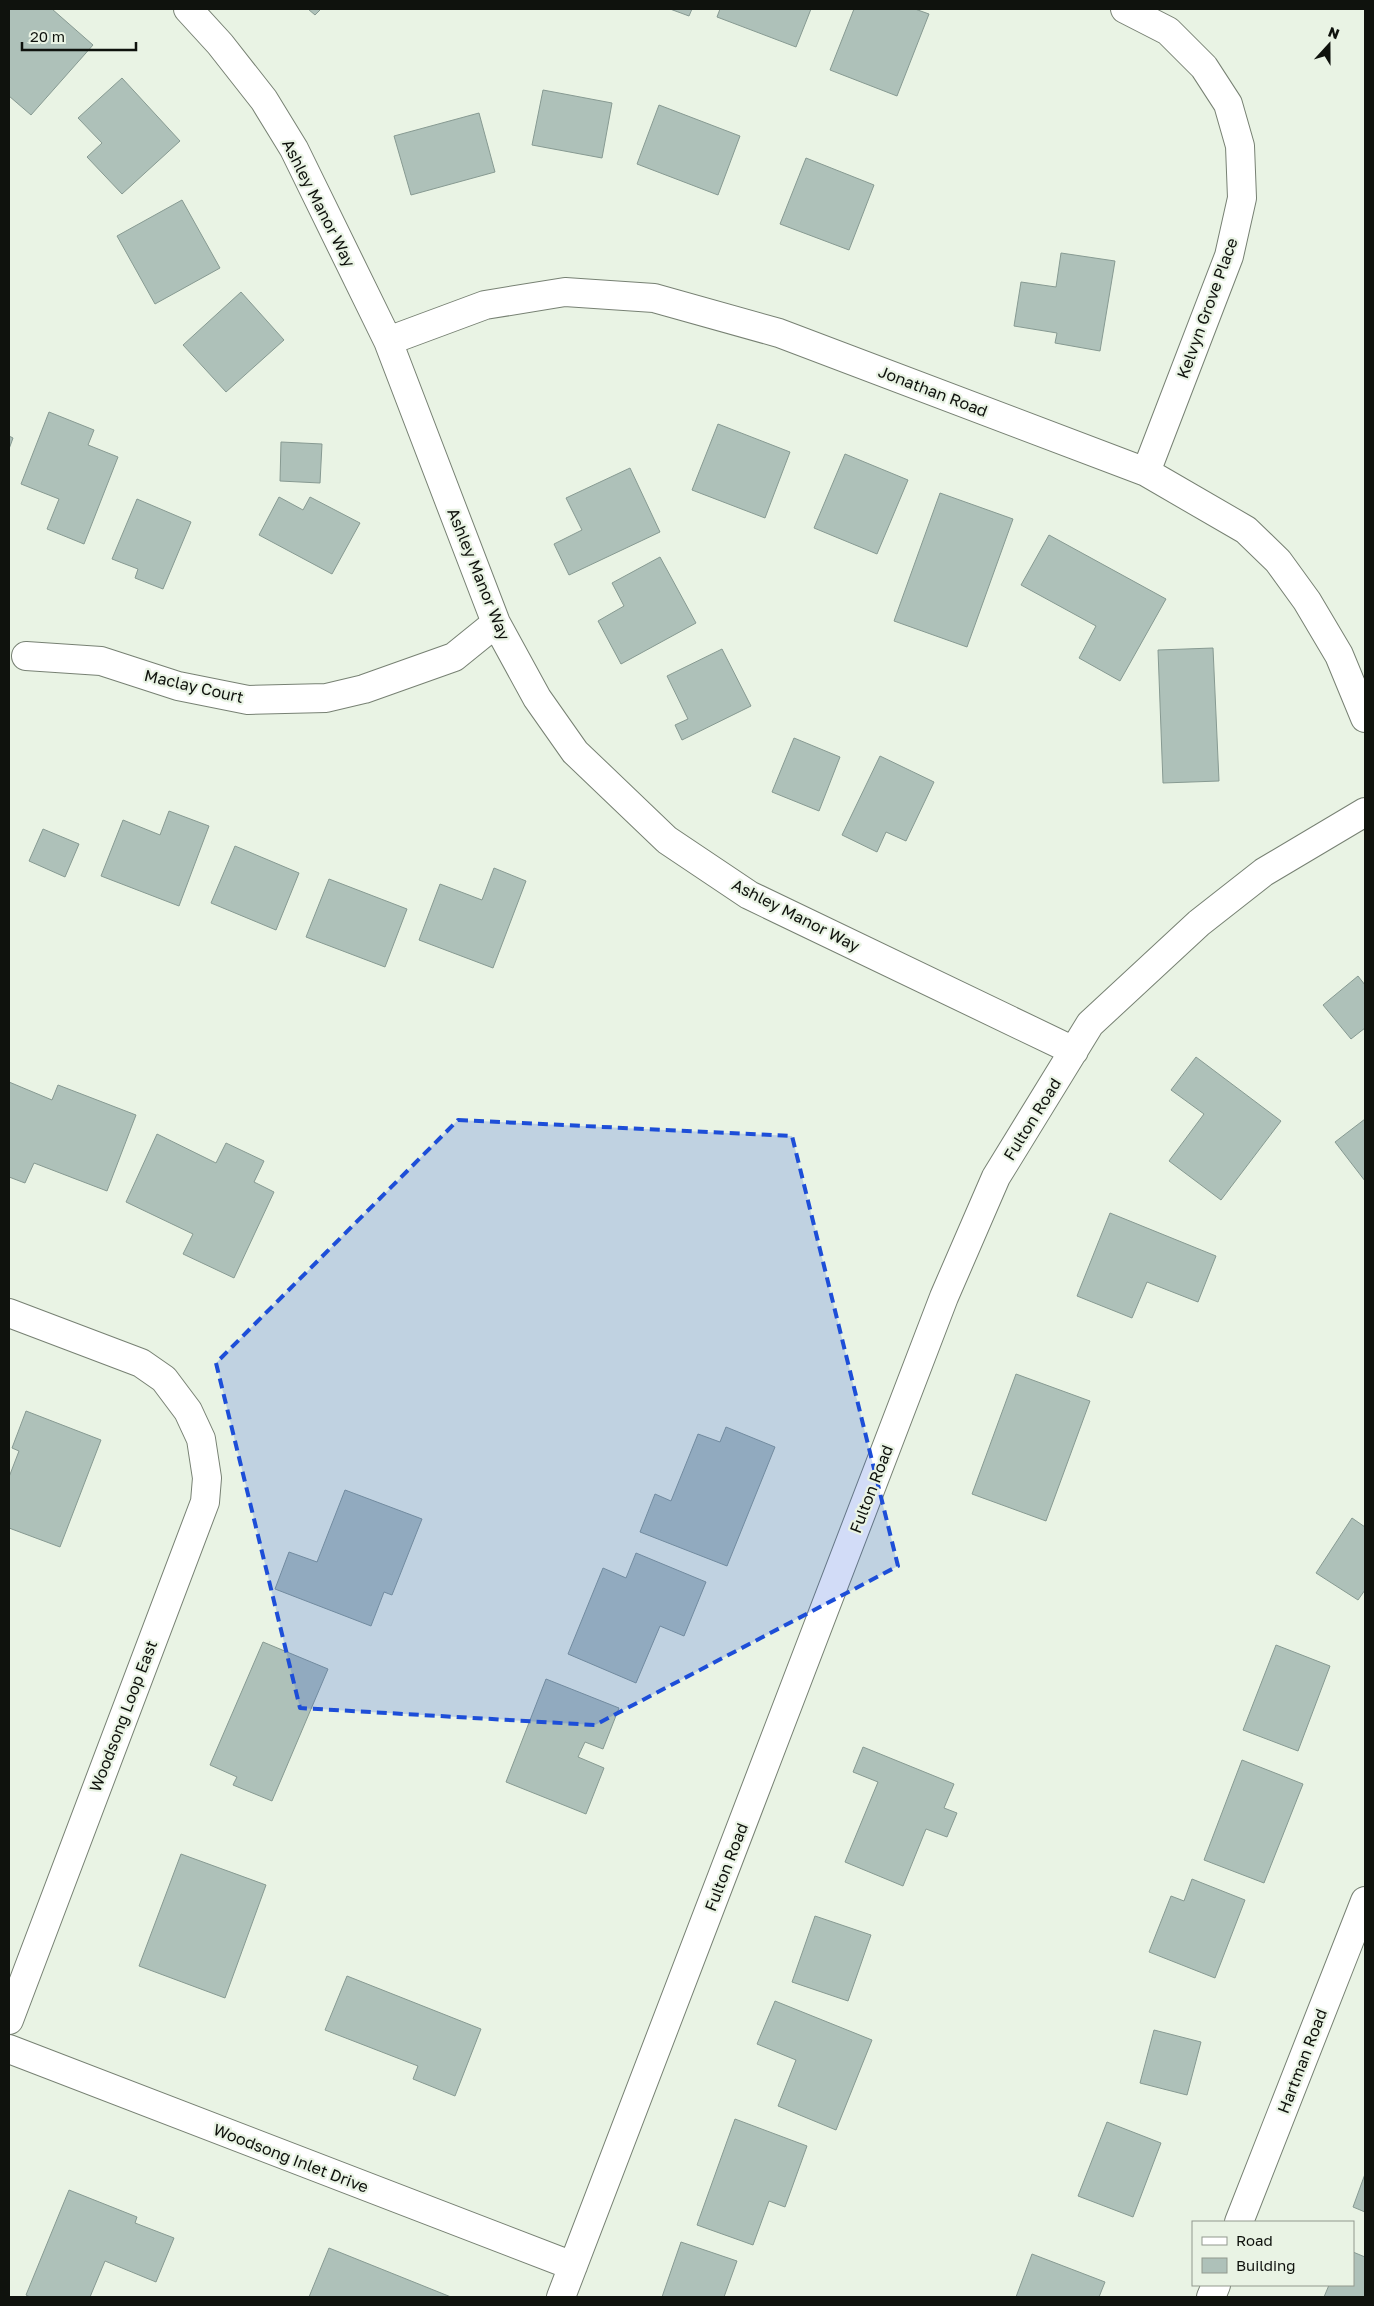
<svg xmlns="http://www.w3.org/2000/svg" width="1374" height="2306" viewBox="0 0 1374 2306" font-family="'Golos Text',sans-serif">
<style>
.building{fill:#aec1b9;stroke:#879a92}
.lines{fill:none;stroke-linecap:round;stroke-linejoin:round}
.minor-casing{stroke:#778173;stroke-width:30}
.minor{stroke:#fff;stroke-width:28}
.marked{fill:#1d4ed8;fill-opacity:0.2;stroke:#1d4ed8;stroke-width:4;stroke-dasharray:10 6;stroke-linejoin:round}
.labels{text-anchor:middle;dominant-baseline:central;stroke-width:4.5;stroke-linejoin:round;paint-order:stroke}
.street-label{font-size:16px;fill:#0f120d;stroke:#e9f3e4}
</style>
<rect width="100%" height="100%" fill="#e9f3e4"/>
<path class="building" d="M11,9H52L93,45L31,115L9,96V11Z
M308,9H321L315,15Z
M670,9H692L689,16Z
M720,9H811L796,47L717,17Z
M854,9H915L929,14L897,96L830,70Z
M122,78L180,141L122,194L87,157L102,143L78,118Z
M543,90L612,103L602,158L532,145Z
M659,105L740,136L718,195L637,164Z
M479,113L495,172L411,195L394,136Z
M806,158L874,185L849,250L780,224Z
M182,200L220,268L155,304L117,236Z
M1061,253L1115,261L1100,351L1055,343L1057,333L1014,326L1021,282L1056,287Z
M241,292L284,340L226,392L183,345Z
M49,412L94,430L88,445L118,457L84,544L47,529L59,499L21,484Z
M718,424L790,452L765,518L692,490Z
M9,436L13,438L9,449Z
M281,442L322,444L320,483L280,481Z
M845,454L908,480L877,554L814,528Z
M630,468L660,532L569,575L554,544L582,530L566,498Z
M940,493L1013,519L967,647L894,621Z
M279,497L303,510L310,497L360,523L332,574L259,535Z
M137,499L191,522L163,589L135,578L138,569L112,559Z
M1049,535L1166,599L1120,681L1079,658L1096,626L1021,585Z
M660,557L696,623L621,664L598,621L624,606L612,583Z
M1213,648L1219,781L1163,783L1158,650Z
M722,649L751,706L682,740L675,725L688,719L667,676Z
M794,738L840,757L819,811L772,792Z
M880,756L934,782L906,841L886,832L877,852L842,835Z
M169,811L209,826L179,906L101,876L123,820L160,835Z
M43,829L79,844L65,877L29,861Z
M235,846L299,873L276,930L211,903Z
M494,868L526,881L493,968L419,940L440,884L482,900Z
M329,879L407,909L385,967L306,937Z
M1358,976L1365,985V1028L1351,1039L1323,1005Z
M1196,1057L1281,1121L1221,1200L1169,1161L1204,1114L1171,1090Z
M9,1082L52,1100L58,1085L136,1115L107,1191L34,1163L25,1183L9,1177Z
M1365,1119V1181L1335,1142Z
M157,1134L216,1163L226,1143L264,1161L254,1182L274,1192L234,1278L183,1254L193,1234L126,1202Z
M1110,1213L1216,1256L1198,1302L1147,1282L1132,1318L1077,1296Z
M1016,1374L1090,1401L1046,1521L972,1494Z
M26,1411L101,1440L60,1547L9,1528V1477L19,1451L12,1448Z
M726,1427L775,1447L727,1566L640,1532L655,1494L671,1501L698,1434L720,1442Z
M345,1490L422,1519L392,1595L384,1592L371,1626L275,1589L289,1552L317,1562Z
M1352,1518L1365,1527V1590L1358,1600L1316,1573Z
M636,1553L706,1582L684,1636L660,1626L636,1683L568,1654L603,1568L626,1578Z
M263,1642L328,1669L272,1801L233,1785L237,1777L210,1765Z
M1276,1645L1330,1666L1298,1751L1243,1730Z
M546,1679L619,1708L603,1749L585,1742L578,1757L604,1768L586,1814L506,1782Z
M863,1747L954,1784L944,1808L957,1813L947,1837L926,1829L903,1886L845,1862L878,1782L853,1772Z
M1242,1760L1303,1784L1264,1883L1204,1860Z
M181,1854L266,1885L225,1998L139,1966Z
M1192,1879L1245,1900L1215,1978L1149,1952L1171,1896L1184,1901Z
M815,1916L871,1935L848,2001L792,1982Z
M347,1976L481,2029L455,2096L413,2079L418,2066L325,2030Z
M775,2001L872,2040L836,2130L778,2106L796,2060L757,2044Z
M1154,2030L1201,2042L1187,2095L1140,2083Z
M735,2119L807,2146L785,2207L769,2201L753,2245L697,2225Z
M1107,2122L1161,2143L1133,2217L1078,2196Z
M1365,2174V2212L1353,2207Z
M69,2190L137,2217L135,2223L174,2238L156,2282L105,2261L90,2297H30L26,2295Z
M681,2242L737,2261L724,2297H662Z
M329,2248L451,2297H309Z
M1353,2252L1365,2257V2297H1324L1329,2285H1353Z
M1032,2254L1105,2282L1099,2297H1016Z"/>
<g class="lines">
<g class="minor-casing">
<path id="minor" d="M188,9L220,44L264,100L294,149L388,341L496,623L537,698L575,752L667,840L749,895L1074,1051
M1125,9L1168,31L1204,67L1228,104L1240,146L1242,198L1229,256L1146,472
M388,341L485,305L565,292L654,298L779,333L1146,472L1246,530L1278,561L1307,601L1339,655L1365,718
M26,656L101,661L178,686L248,700L326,698L364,689L454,657L496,623
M9,1313L141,1363L164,1379L188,1411L201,1439L207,1478L205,1502L9,2020
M9,2049L573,2266
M1239,2222L1365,1901
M561,2297L944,1297L996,1177L1090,1024L1199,923L1264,872L1365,812
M1211,2297L1216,2285"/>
</g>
<use href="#minor" class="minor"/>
</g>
<path class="marked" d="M458,1120L792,1136L898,1566L595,1725L300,1708L216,1363Z"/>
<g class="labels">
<g class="street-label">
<text transform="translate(319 203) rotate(63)">Ashley Manor Way</text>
<text transform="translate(1207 308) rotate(-70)">Kelvyn Grove Place</text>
<text transform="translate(933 391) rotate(21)">Jonathan Road</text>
<text transform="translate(479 574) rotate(68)">Ashley Manor Way</text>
<text transform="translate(194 686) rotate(13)">Maclay Court</text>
<text transform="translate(796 915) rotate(27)">Ashley Manor Way</text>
<text transform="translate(1032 1119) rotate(-58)">Fulton Road</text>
<text transform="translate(871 1489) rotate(-69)">Fulton Road</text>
<text transform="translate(123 1716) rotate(-69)">Woodsong Loop East</text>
<text transform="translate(726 1867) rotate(-69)">Fulton Road</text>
<text transform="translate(1302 2061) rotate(-69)">Hartman Road</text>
<text transform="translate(291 2158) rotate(21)">Woodsong Inlet Drive</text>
</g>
</g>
<rect width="1374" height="2306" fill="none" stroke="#0f120d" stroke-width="20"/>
<rect x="1192" y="2221" width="162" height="65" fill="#e9f3e4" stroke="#92998e"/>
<rect x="1202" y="2237" width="25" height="8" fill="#ffffff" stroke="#92998e"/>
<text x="1236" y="2246" font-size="15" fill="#0f120d">Road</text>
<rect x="1202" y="2258" width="25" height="15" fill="#aec1b9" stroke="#92998e"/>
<text x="1236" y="2271" font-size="15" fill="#0f120d">Building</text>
<g transform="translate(1329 45) rotate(21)" stroke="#e9f3e4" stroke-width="4" paint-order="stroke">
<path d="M0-4L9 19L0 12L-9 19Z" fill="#0f120d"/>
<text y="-8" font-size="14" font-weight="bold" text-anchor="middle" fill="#0f120d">N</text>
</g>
<path d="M22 42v8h114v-8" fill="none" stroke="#0f120d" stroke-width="2.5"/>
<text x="30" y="42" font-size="15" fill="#0f120d" stroke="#e9f3e4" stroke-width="4" paint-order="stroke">20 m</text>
</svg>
